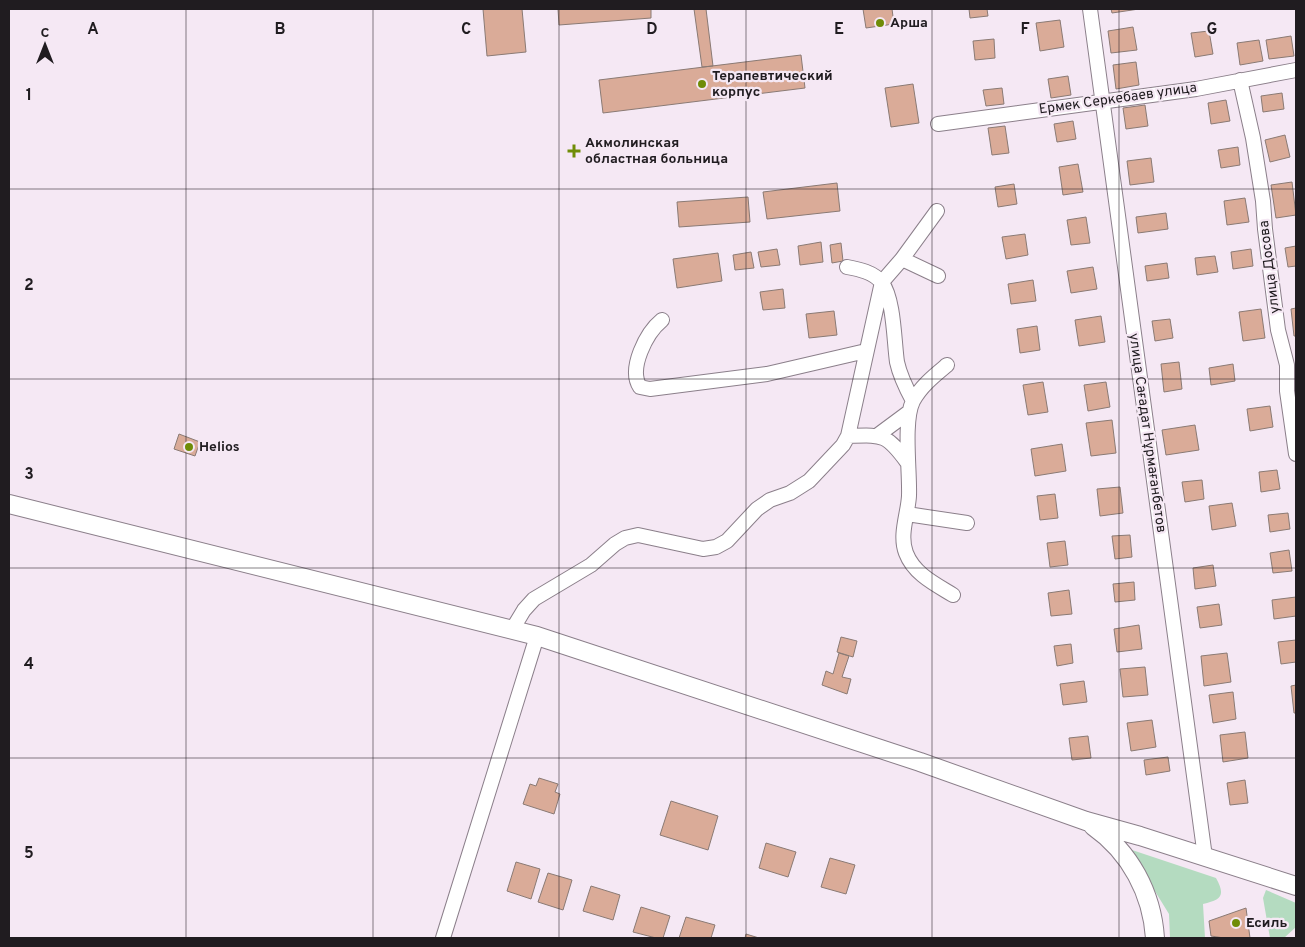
<svg xmlns="http://www.w3.org/2000/svg" width="1305" height="947" viewBox="0 0 1305 947" font-family="Overpass,sans-serif">
<style>
.green{fill:#b4dbc0}
.building{fill:#daab98;stroke:#8a7a74}
.lines{fill:none;stroke-linecap:round;stroke-linejoin:round}
.minor-casing{stroke:#8b7f8a;stroke-width:16}
.tertiary-casing{stroke:#8b7f8a;stroke-width:20}
.minor{stroke:#fff;stroke-width:14}
.tertiary{stroke:#fff;stroke-width:18}
.grid{fill:none;stroke:#201c20;stroke-width:1;stroke-opacity:0.55}
.poi-dot{fill:#6f8c07;stroke:#f5e8f4;stroke-width:2}
.labels{text-anchor:middle;dominant-baseline:central;stroke-width:4.5;stroke-linejoin:round;paint-order:stroke}
.poi-label{font-size:14px;font-weight:bold;fill:#201c20;stroke:#f5e8f4;text-anchor:start}
.street-label{font-size:14px;fill:#201c20;stroke:#f5e8f4}
.grid-label{font-size:16px;text-anchor:middle;font-weight:bold;fill:#201c20;stroke:#f5e8f4;stroke-width:4.5;stroke-linejoin:round;paint-order:stroke}
</style>
<rect width="100%" height="100%" fill="#f5e8f4"/>
<path class="green" d="M1129,849L1216,878C1226,896 1221,900 1203,904L1205,938H1170L1169,914Z
M1266,890L1296,903V927L1284,938H1270L1263,898Z"/>
<path class="building" d="M483,9H522L526,52L487,56Z
M558,9H651V18L559,25Z
M694,9H706L713,66L702,67Z
M863,9H892L894,24L866,28Z
M969,9H987L988,16L970,18Z
M1111,9H1139L1112,13Z
M1060,20L1064,47L1040,51L1036,23Z
M1133,27L1137,50L1111,53L1108,31Z
M1209,31L1213,54L1195,57L1191,33Z
M1291,36L1294,56L1269,59L1266,40Z
M994,39L995,58L975,60L973,41Z
M1259,40L1263,61L1240,65L1237,43Z
M801,55L805,88L603,113L599,80Z
M1136,62L1139,85L1116,89L1113,65Z
M1068,76L1071,95L1051,98L1048,79Z
M913,84L919,123L891,127L885,88Z
M1002,88L1004,104L986,106L983,90Z
M1282,93L1284,109L1263,112L1261,96Z
M1226,100L1230,121L1211,124L1208,103Z
M1145,105L1148,126L1126,129L1123,108Z
M1073,121L1076,139L1057,142L1054,124Z
M1005,126L1009,153L992,155L988,128Z
M1285,135L1290,157L1270,162L1265,140Z
M1238,147L1240,165L1221,168L1218,150Z
M1151,158L1154,182L1130,185L1127,161Z
M1078,164L1083,192L1063,195L1059,167Z
M1292,182L1296,215L1276,218L1271,185Z
M837,183L840,211L767,219L763,192Z
M1014,184L1017,204L998,207L995,187Z
M748,197L750,222L679,227L677,202Z
M1245,198L1249,222L1227,225L1224,201Z
M1166,213L1168,229L1138,233L1136,217Z
M1086,217L1090,243L1071,245L1067,220Z
M1025,234L1028,255L1006,259L1002,237Z
M821,242L823,262L800,265L798,246Z
M841,243L843,261L832,263L830,245Z
M1296,246V266L1288,267L1285,248Z
M777,249L780,265L761,267L758,252Z
M1251,249L1253,266L1233,269L1231,252Z
M751,252L754,268L735,270L733,255Z
M718,253L722,281L677,288L673,259Z
M1215,256L1218,272L1197,275L1195,258Z
M1167,263L1169,278L1147,281L1145,266Z
M1093,267L1097,289L1071,293L1067,271Z
M1033,280L1036,301L1011,304L1008,284Z
M783,289L785,308L763,310L760,292Z
M1296,308V336H1294L1291,309Z
M1261,309L1265,338L1243,341L1239,312Z
M834,311L837,335L809,338L806,314Z
M1101,316L1105,342L1079,346L1075,320Z
M1170,319L1173,338L1155,341L1152,321Z
M1037,326L1040,350L1020,353L1017,329Z
M1179,362L1182,389L1164,392L1161,364Z
M1233,364L1235,381L1211,385L1209,368Z
M1043,382L1048,412L1028,415L1023,385Z
M1106,382L1110,407L1088,411L1084,385Z
M1270,406L1273,427L1250,431L1247,409Z
M1112,420L1116,453L1091,456L1086,423Z
M1195,425L1199,450L1166,455L1162,430Z
M179,434L200,442L195,456L174,449Z
M1062,444L1066,471L1035,476L1031,449Z
M1277,470L1280,489L1261,492L1259,472Z
M1202,480L1204,499L1185,502L1182,482Z
M1120,487L1123,513L1100,516L1097,489Z
M1055,494L1058,518L1040,520L1037,496Z
M1232,503L1236,526L1212,530L1209,506Z
M1288,513L1290,529L1270,532L1268,515Z
M1130,535L1132,557L1115,559L1112,536Z
M1065,541L1068,565L1050,567L1047,543Z
M1289,550L1292,571L1273,573L1270,553Z
M1213,565L1216,586L1195,589L1193,568Z
M1134,582L1135,600L1115,602L1113,584Z
M1069,590L1072,614L1051,616L1048,593Z
M1296,597V616L1274,619L1272,600Z
M1219,604L1222,625L1200,628L1197,607Z
M1139,625L1142,649L1117,652L1114,629Z
M841,637L857,641L853,657L837,652Z
M1296,640V662L1281,664L1278,642Z
M1071,644L1073,663L1057,666L1054,646Z
M839,653L849,656L842,677L851,679L847,694L822,685L826,671L833,674Z
M1227,653L1231,682L1204,686L1201,656Z
M1145,667L1148,695L1123,697L1120,669Z
M1084,681L1087,702L1063,705L1060,684Z
M1296,685V713H1294L1291,686Z
M1233,692L1236,719L1213,723L1209,695Z
M1152,720L1156,747L1131,751L1127,723Z
M1245,732L1248,758L1223,762L1220,735Z
M1088,736L1091,758L1072,760L1069,738Z
M1168,757L1170,771L1146,775L1144,760Z
M539,778L558,784L555,792L560,794L554,814L523,804L530,784L536,786Z
M1245,780L1248,803L1230,805L1227,783Z
M671,801L718,816L708,850L660,835Z
M766,843L796,852L788,877L759,868Z
M830,858L855,865L846,894L821,887Z
M516,862L540,869L531,899L507,891Z
M548,873L572,880L563,910L538,902Z
M591,886L620,895L613,920L583,911Z
M641,907L670,916L663,938H656L633,932Z
M1246,908L1250,938H1224L1211,936L1209,921Z
M686,917L715,925L711,938H679Z
M746,934L759,938H745Z"/>
<g class="lines">
<g class="minor-casing">
<path id="minor" d="M1090,9L1205,857
M1240,80L1253,138L1263,201L1265,229L1278,330L1287,365V391L1296,454
M938,124L1196,89L1296,70
M902,259L938,276
M847,267C858,269 874,272 882,283C894,299 894,341 897,362C900,376 906,388 913,401
M662,320C646,333 628,369 640,387L650,389L767,374L866,351
M947,365C935,375 921,386 913,401C903,421 910,472 909,496C908,514 899,535 906,553C914,574 935,584 953,595
M878,435L909,412
M848,436C882,435 886,433 907,462
M907,514L967,523
M512,630L524,610L534,599L591,565L615,544L625,538L638,535L703,549L716,547L727,541L757,509L770,500L790,493L809,481L843,445L848,436L882,282L902,259L937,211
M443,938L537,636"/>
</g>
<g class="tertiary-casing">
<path id="tertiary" d="M9,504L537,636L920,762L1086,821L1140,836L1296,886
M1093,826C1130,852 1152,893 1155,938"/>
</g>
<use href="#minor" class="minor"/>
<use href="#tertiary" class="tertiary"/>
</g>
<path class="grid" d="M186,9V938M373,9V938M559,9V938M746,9V938M932,9V938M1119,9V938M9,189H1296M9,379H1296M9,568H1296M9,758H1296"/>
<g class="poi-dot">
<circle cx="880" cy="23" r="5"/>
<circle cx="702" cy="84" r="5"/>
<path d="M571.5 143.5h5v5h5v5h-5v5h-5v-5h-5v-5h5z"/>
<circle cx="189" cy="447" r="5"/>
<circle cx="1236" cy="923" r="5"/>
</g>
<g class="labels">
<g class="poi-label">
<text x="890" y="23">Арша</text>
<text x="712" y="76">Терапевтический<tspan x="712" dy="16">корпус</tspan></text>
<text x="585" y="143">Акмолинская<tspan x="585" dy="16">областная больница</tspan></text>
<text x="199" y="447">Helios</text>
<text x="1246" y="923">Есиль</text>
</g>
<g class="street-label">
<text transform="translate(1118 99) rotate(-8)">Ермек Серкебаев улица</text>
<text transform="translate(1270 267) rotate(-97)">улица Досова</text>
<text transform="translate(1147 433) rotate(82)">улица Сағадат Нұрмағанбетов</text>
</g>
</g>
<g class="grid-label">
<text x="93" y="34">A</text>
<text x="280" y="34">B</text>
<text x="466" y="34">C</text>
<text x="652" y="34">D</text>
<text x="839" y="34">E</text>
<text x="1025" y="34">F</text>
<text x="1212" y="34">G</text>
<text x="29" y="100">1</text>
<text x="29" y="290">2</text>
<text x="29" y="479">3</text>
<text x="29" y="669">4</text>
<text x="29" y="858">5</text>
</g>
<rect width="1305" height="947" fill="none" stroke="#201c20" stroke-width="20"/>
<g transform="translate(45 45)" stroke="#f5e8f4" stroke-width="4" paint-order="stroke">
<path d="M0-4L9 19L0 12L-9 19Z" fill="#201c20"/>
<text y="-8" font-size="14" font-weight="bold" text-anchor="middle" fill="#201c20">С</text>
</g>
</svg>
